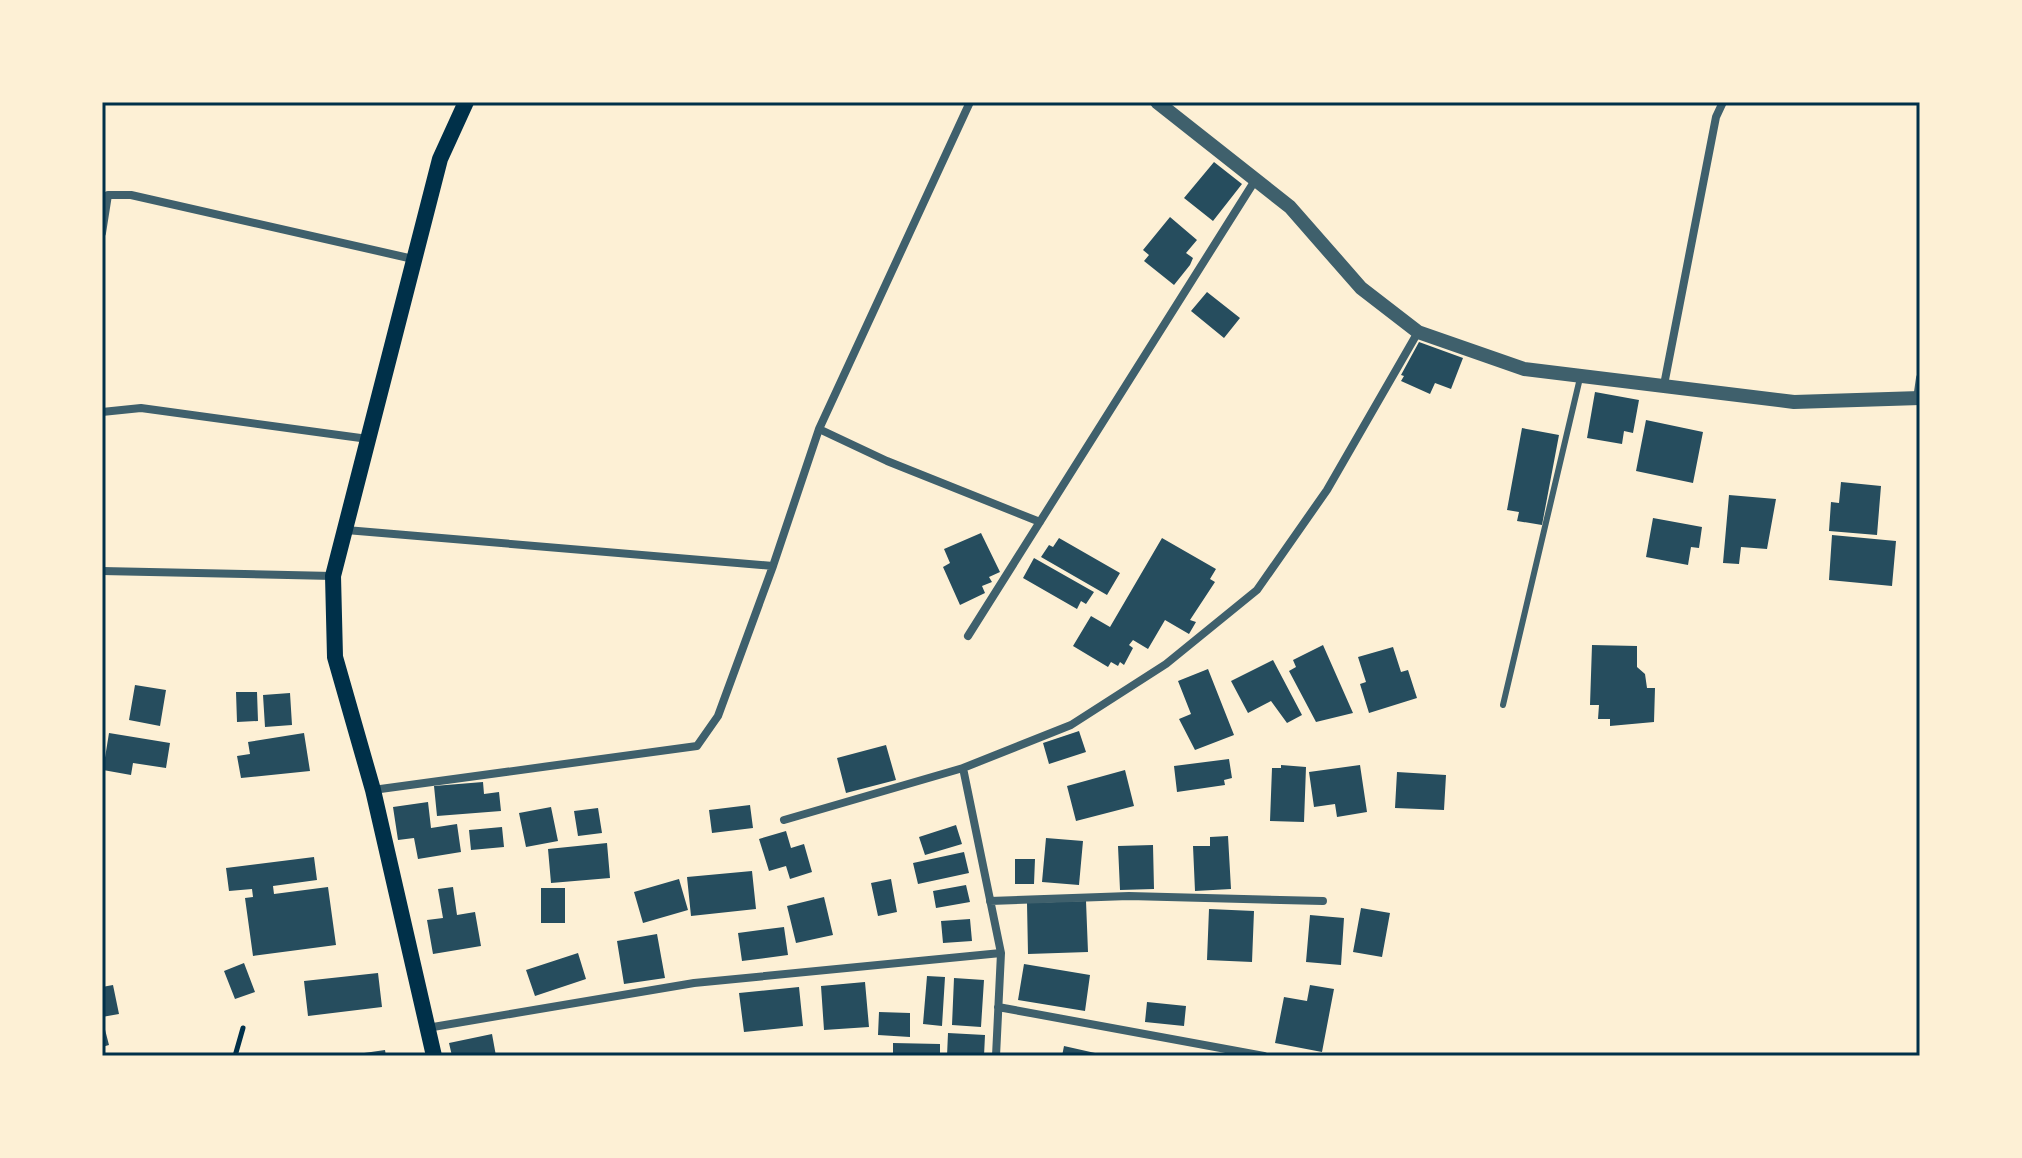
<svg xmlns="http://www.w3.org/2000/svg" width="2022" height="1158" viewBox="0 0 2022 1158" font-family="'Titillium Web',sans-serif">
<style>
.building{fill:#264d5e}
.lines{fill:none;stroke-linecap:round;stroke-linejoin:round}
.path{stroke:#003049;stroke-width:5}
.service{stroke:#3f606c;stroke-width:6}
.minor{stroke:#3f606c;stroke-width:8}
.tertiary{stroke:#3f606c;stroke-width:14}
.secondary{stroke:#003049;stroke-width:16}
.neatline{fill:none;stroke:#003049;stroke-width:3}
</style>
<rect width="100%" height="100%" fill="#fdf0d5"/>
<path class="building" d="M1214,162L1242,184L1213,221L1184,198Z
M1170,217L1197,240L1186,253L1193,258L1190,265L1174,285L1144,261L1149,255L1143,250Z
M1207,292L1240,318L1224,338L1191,311Z
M1419,342L1463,358L1451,389L1435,383L1430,394L1401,381L1404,376L1401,375Z
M1595,392L1639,400L1633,433L1624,431L1622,444L1587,438Z
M1646,420L1703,432L1693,483L1636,471Z
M1522,428L1559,435L1542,525L1517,521L1519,512L1507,510Z
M1841,482L1881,486L1877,535L1829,531L1831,502L1839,503Z
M1729,495L1776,499L1767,549L1741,547L1739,564L1723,563Z
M1653,518L1702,527L1699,548L1691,547L1688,565L1646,557Z
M981,533L1000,572L989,577L992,582L982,586L985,593L960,605L943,567L950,563L944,549Z
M1832,535L1896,541L1892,586L1829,580Z
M1059,538L1120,573L1107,595L1041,557L1049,545L1053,547Z
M1162,538L1216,569L1210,579L1215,582L1190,620L1196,622L1189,634L1165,620L1148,649L1133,640L1129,645L1133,648L1124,665L1120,662L1118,666L1111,662L1108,667L1073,646L1091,616L1110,627Z
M1034,558L1094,592L1086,604L1081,601L1077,609L1023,578Z
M1323,645L1353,713L1316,722L1289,671L1296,667L1293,660Z
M1592,645L1637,646V667L1645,674L1647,688H1655L1654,722L1610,726V719H1598L1599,705H1590Z
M1393,647L1401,672L1408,670L1417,698L1369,713L1360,684L1366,682L1358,657Z
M1273,660L1302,715L1287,723L1271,701L1248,713L1231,681Z
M1208,669L1234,735L1195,750L1179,719L1191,714L1178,681Z
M135,685L166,690L160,726L129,720Z
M236,692H257L258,721L237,722Z
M290,693L292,725L265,727L263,695Z
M1079,731L1086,752L1049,764L1043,743Z
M109,733L170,743L166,768L133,763L131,775L103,770Z
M304,733L310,771L241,778L237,756L250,754L248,742Z
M886,745L896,780L846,793L837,758Z
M1229,759L1232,778L1224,780L1225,785L1177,792L1174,766Z
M1281,765L1306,767L1304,822L1270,821L1272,768H1281Z
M1360,765L1367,812L1337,817L1335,804L1314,807L1309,772Z
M1125,770L1134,806L1076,821L1067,786Z
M1397,772L1446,775L1444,810L1395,808Z
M483,782L484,794L499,792L501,811L437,816L434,786Z
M428,802L431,828L457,824L461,852L418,859L414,838L398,840L393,807Z
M750,805L753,828L712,833L709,810Z
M551,807L558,841L526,847L519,813Z
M598,808L602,833L578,836L574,811Z
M956,825L962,844L925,855L919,837Z
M502,827L504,847L471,850L469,830Z
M786,831L791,848L804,844L812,872L790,879L786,866L769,871L759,839Z
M1228,836L1231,889L1195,891L1193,846H1210V837Z
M1046,838L1083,841L1079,885L1042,882Z
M607,843L610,878L551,883L548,849Z
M1153,845L1154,889L1120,890L1118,846Z
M964,852L969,873L918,884L913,863Z
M314,857L317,880L273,886L274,894L328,887L336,945L253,956L245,898L253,897L252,889L229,891L226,868Z
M1015,859H1035L1034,884H1015Z
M752,871L756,909L691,916L687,877Z
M679,879L688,910L643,923L634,892Z
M891,879L897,912L878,916L871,883Z
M966,885L970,902L936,908L933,891Z
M453,887L457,915L475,912L481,946L433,954L427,920L443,918L438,889Z
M541,888H565V923H541Z
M824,897L833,935L796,943L787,906Z
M1086,901L1088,952L1028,954L1027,903Z
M1361,908L1390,913L1382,957L1353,952Z
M1209,909L1254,911L1252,962L1207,960Z
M1310,915L1344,918L1341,965L1306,962Z
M970,919L972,941L943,943L941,921Z
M784,927L788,955L742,961L738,933Z
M657,934L665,978L624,984L617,941Z
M578,953L586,979L535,996L526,970Z
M244,963L255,992L235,999L224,971Z
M1024,964L1090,975L1085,1011L1018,1000Z
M378,973L382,1007L308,1016L304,981Z
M927,976L945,977L942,1026L923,1024Z
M954,978L984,980L981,1027L952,1025Z
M865,982L869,1027L824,1030L821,986Z
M113,985L119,1014L102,1017V987Z
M1310,985L1334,989L1322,1052L1275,1043L1284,997L1307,1001Z
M799,987L803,1026L744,1032L739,993Z
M1147,1002L1186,1006L1184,1026L1145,1022Z
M879,1012L910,1013V1037L878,1035Z
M102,1018L109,1045L102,1047Z
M948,1033L985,1035L984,1056H947Z
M492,1034L496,1056H452L449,1043Z
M893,1043L940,1044V1056H893Z
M1064,1046L1104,1055V1056H1062Z
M385,1050L386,1056H357V1054Z"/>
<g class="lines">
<path class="path" d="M235,1056L243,1028"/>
<path class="service" d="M1503,705L1580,378"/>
<path class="minor" d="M102,233L108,195H131L413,259
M1664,385L1716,117L1723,102
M1917,399L1920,378
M102,412L141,408L368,439
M819,429L887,461L1040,522
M346,530L773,566L819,429L970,102
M102,571L333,576
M968,636L1254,182
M373,790L697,746L718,716L773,566
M784,820L963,768
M990,901L1129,896L1323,901
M998,1007L1264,1056
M427,1028L694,983L1001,953
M996,1056L1001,953L963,768L1071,725L1166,664L1257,590L1327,490L1418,332"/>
<path class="tertiary" d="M1157,102L1290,207L1361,288L1418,332L1524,369L1794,402L1920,398"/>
<path class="secondary" d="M434,1056L373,790L335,657L333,576L440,159L466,102"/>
</g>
<rect width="2022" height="1158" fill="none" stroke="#fdf0d5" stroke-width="208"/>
<rect x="104" y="104" width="1814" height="950" class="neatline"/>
</svg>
